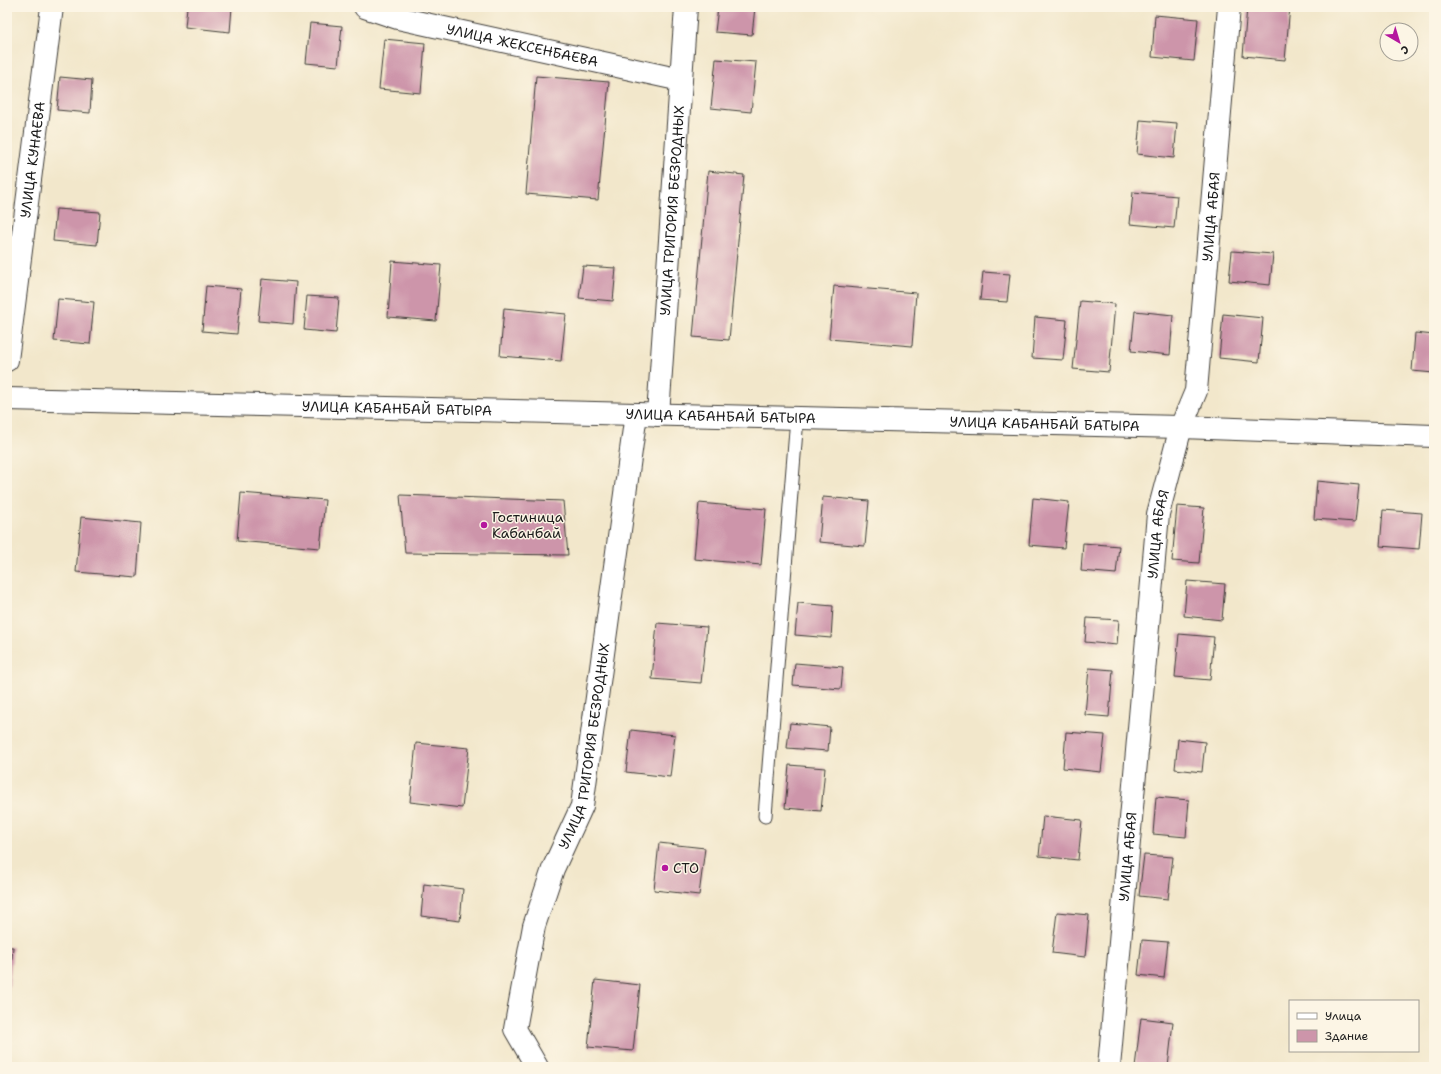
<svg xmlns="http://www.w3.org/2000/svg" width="1441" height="1074" viewBox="0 0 1441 1074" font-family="'Shantell Sans',sans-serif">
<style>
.building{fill:#cd95aa}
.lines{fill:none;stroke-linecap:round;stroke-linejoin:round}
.service-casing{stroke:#3c3a36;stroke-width:15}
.minor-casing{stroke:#3c3a36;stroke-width:24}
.tertiary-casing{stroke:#3c3a36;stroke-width:24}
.service{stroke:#fff;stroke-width:13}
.minor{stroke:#fff;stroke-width:22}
.tertiary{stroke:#fff;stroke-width:22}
.poi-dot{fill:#b5179e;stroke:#fcf5e5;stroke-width:1.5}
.labels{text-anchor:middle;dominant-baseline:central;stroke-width:3;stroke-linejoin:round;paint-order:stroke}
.street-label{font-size:14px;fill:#1c1c1c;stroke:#fcf5e5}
.poi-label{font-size:14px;fill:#1c1c1c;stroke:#fcf5e5;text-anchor:start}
</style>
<rect width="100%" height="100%" fill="#fcf5e5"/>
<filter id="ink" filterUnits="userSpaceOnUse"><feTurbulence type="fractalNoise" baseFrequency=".025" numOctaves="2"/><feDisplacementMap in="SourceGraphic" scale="8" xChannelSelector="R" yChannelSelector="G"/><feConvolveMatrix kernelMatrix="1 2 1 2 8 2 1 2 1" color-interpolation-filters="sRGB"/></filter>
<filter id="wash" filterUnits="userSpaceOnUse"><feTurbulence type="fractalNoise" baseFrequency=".012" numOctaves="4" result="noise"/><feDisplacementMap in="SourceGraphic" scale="16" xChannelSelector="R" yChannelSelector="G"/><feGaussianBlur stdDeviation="0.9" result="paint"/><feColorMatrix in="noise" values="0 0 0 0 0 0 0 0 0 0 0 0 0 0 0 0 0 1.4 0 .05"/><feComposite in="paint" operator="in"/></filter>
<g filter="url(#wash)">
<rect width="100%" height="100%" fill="#f2e7cb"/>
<g id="blocks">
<path class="building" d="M187,7H232L230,32L185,27Z
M718,7H755L752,35L715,32Z
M1247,7H1290L1285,60L1243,56Z
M1155,15L1198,19L1194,61L1152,57Z
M310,23L342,26L338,66L306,63Z
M384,39L425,43L421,93L379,89Z
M716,59L756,62L751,112L711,108Z
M536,76L609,82L598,200L526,194Z
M60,77L92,80L90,113L57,110Z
M1140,120L1177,123L1174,158L1137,154Z
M708,171L744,175L729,340L693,337Z
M1133,192L1177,196L1174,228L1130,224Z
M56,209L100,212L97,245L53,241Z
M1232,251L1273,254L1270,285L1229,281Z
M392,261L441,265L436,321L388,317Z
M583,266L616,268L613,301L579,298Z
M983,272L1010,274L1007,302L980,300Z
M262,279L296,282L293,324L258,321Z
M206,286L241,289L237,334L202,331Z
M834,286L916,293L912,346L829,339Z
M307,296L339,298L336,333L304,330Z
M58,299L94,302L90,344L54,341Z
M1080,301L1115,304L1109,372L1073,369Z
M504,308L566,314L561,361L500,356Z
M1135,311L1173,315L1170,355L1131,351Z
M1223,314L1263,318L1259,362L1219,358Z
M1035,317L1067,320L1063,360L1032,358Z
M1415,333L1434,335V373L1412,371Z
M1317,481L1359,485L1355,522L1314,519Z
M241,493L325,500L320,548L237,541Z
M400,495L563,501L568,555L405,553Z
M823,497L869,501L865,546L819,542Z
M1033,498L1069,502L1064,548L1029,545Z
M699,503L766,509L761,565L694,559Z
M1177,506L1204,508L1199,563L1172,561Z
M1383,510L1422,513L1419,549L1380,546Z
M81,517L141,523L137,577L76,572Z
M1083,543L1119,546L1116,574L1081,571Z
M1187,581L1225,584L1222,620L1184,616Z
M798,603L833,606L831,638L795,635Z
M1087,618L1119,620L1117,645L1085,642Z
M657,623L707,627L701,683L652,679Z
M1179,634L1214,637L1210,680L1175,677Z
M795,663L843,667L841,689L793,685Z
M1089,668L1113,670L1109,717L1085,715Z
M790,723L830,727L828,751L787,748Z
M631,730L675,735L670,777L626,772Z
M1066,732L1105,735L1101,772L1063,768Z
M1178,739L1205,742L1202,772L1175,769Z
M416,743L469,748L462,808L410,802Z
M789,765L825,768L821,811L785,808Z
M1156,797L1189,800L1186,837L1153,834Z
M1043,816L1082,820L1078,860L1039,856Z
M659,843L705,848L699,895L654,890Z
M1144,855L1173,857L1168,899L1139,896Z
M424,884L463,889L460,921L421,916Z
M1057,912L1089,915L1085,957L1052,953Z
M1142,940L1168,942L1164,978L1138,975Z
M7,947H13L8,997H7Z
M595,980L640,985L633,1051L588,1047Z
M1141,1018L1173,1022L1168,1067H1135Z"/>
</g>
</g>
<g filter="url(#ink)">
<use href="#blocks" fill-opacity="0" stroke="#3c3a36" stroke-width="1"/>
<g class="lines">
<g class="service-casing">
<path id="service" d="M765,816L797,418"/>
</g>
<g class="minor-casing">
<g id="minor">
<path id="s1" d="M365,7L398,18L681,80"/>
<path id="s2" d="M7,360L52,7"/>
<path id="s3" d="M658,415L686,7"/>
<path id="s4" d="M537,1067L515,1029L534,926L553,869L582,806L636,414"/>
<path id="s5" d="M1109,1067L1158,514L1181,427L1196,391L1229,7"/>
</g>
</g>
<g class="tertiary-casing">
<g id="tertiary">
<path id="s6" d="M7,399L1181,427L1434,436"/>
</g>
</g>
<use href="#service" class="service"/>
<use href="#minor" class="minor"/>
<use href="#tertiary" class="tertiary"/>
</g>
</g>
<g class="poi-dot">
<circle cx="484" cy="525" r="4"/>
<circle cx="665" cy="868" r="4"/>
</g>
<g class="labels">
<g class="street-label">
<text stroke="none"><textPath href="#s1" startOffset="162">УЛИЦА ЖЕКСЕНБАЕВА</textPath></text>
<text stroke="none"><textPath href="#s2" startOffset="202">УЛИЦА КУНАЕВА</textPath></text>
<text stroke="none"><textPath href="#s3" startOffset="205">УЛИЦА ГРИГОРИЯ БЕЗРОДНЫХ</textPath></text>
<text stroke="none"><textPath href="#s5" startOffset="859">УЛИЦА АБАЯ</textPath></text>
<text stroke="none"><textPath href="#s6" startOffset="390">УЛИЦА КАБАНБАЙ БАТЫРА</textPath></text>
<text stroke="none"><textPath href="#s6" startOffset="714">УЛИЦА КАБАНБАЙ БАТЫРА</textPath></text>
<text stroke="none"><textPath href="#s6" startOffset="1038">УЛИЦА КАБАНБАЙ БАТЫРА</textPath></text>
<text stroke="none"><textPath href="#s5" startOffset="535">УЛИЦА АБАЯ</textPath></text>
<text stroke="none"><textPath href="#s4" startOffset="337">УЛИЦА ГРИГОРИЯ БЕЗРОДНЫХ</textPath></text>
<text stroke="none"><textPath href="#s5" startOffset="211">УЛИЦА АБАЯ</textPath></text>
</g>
<g class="poi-label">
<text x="492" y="517">Гостиница<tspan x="492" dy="16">Кабанбай</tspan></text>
<text x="673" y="868">СТО</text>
</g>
</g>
<rect width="1441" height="1074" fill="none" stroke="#fcf5e5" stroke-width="24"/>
<rect x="1289" y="1000" width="130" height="52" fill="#fcf5e5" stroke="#a29e95"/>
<rect x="1297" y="1013" width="20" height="6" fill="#ffffff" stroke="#a29e95"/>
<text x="1325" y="1020" font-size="12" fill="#1c1c1c">Улица</text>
<rect x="1297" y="1030" width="20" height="12" fill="#cd95aa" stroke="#a29e95"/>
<text x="1325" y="1040" font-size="12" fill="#1c1c1c">Здание</text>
<g transform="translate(1399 42) rotate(142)"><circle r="19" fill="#fcf5e5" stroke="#a29e95"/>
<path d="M0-3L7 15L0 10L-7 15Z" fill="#b5179e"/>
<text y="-6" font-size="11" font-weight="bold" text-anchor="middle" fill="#1c1c1c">С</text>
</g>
</svg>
